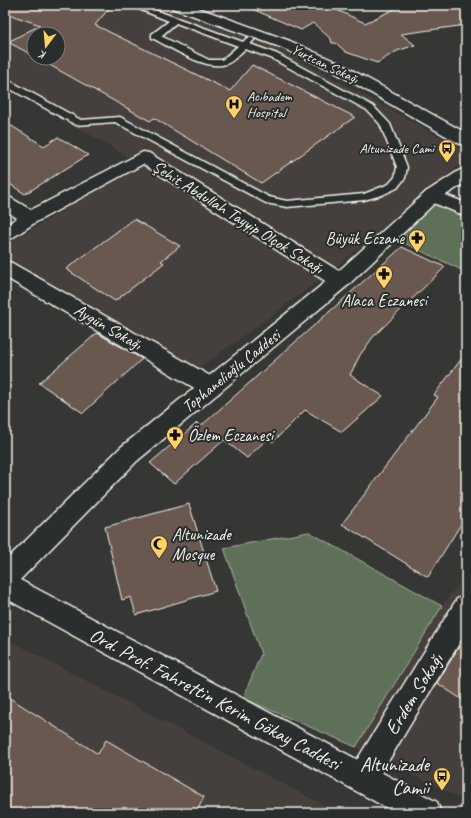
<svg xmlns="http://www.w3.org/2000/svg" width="471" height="818" viewBox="0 0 471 818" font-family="Caveat,sans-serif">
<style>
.built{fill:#45403d;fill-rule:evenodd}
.green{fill:#5e7059;stroke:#a9b0a0}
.building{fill:#685950;stroke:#f4f1e8}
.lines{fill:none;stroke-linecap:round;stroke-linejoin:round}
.service-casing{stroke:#f4f1e8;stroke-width:3}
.minor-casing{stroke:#f4f1e8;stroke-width:3}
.tertiary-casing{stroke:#f4f1e8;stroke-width:3}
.secondary-casing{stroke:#f4f1e8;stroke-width:3}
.service{fill:#2a2d2e;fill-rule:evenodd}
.minor{fill:#2a2d2e;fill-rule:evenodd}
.tertiary{fill:#2a2d2e;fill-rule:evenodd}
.secondary{fill:#2a2d2e;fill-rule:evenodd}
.labels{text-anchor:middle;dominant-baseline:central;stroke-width:4;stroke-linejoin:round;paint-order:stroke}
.far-street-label{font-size:14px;fill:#f4f1e8;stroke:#2a2d2e}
.far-poi-label{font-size:14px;fill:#f4f1e8;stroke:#2a2d2e;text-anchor:start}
.street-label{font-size:17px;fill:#f4f1e8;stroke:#2a2d2e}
.poi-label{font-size:17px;fill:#f4f1e8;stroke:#2a2d2e;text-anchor:start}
.near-street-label{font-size:20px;fill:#f4f1e8;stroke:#2a2d2e}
.near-poi-label{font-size:20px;fill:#f4f1e8;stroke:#2a2d2e;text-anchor:end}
</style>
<rect width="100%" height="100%" fill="#363635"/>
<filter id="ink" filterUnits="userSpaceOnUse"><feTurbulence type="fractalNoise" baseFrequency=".025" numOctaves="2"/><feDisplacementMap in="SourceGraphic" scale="8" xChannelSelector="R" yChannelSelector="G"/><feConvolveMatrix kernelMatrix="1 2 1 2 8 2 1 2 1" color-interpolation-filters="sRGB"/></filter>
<g filter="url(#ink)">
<path class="built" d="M5,5H153L274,46L466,151V160L324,277L194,372L5,260V245L7,244L141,164L5,86ZM34,34H58V58H34Z
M466,574V801L356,747L442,606Z
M5,638L339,813H5Z"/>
<path class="green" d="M432,196L466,210V272L389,236Z
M309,532L442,606L356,747L243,698L261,654L224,548Z"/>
<path class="building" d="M5,5H112L95,25L230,91L252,65L355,117L261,183L154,118L150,121L37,58H58V34H34V56L8,42L40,25L5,13Z
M243,5H343L335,9L365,23L403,5H466V25L401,34L415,45L397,51L377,63L346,52L336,43H332L331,39L313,23L301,30Z
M5,122L44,146L58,137L88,155L25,194L5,181Z
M134,219L180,246L161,261L164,263L115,301L66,269Z
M402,247L445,267L373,337L360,355L350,375L383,396L342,432L305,410L273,442L268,438L247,458L224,440L174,484L150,463L197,423L201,426Z
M97,333L142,359L83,413L39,383Z
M466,353V516L428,577L342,524L438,397L434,395Z
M189,504L216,591L136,615L131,597L122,600L105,527Z
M466,635V702L437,683Z
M5,695L98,754L106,740L204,797L196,813H5Z"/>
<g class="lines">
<g class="service-casing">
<path id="service" d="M129,5H141L243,42L247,38H253L254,40L250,44L277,54L373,106L390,124L407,167L405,178L397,188L382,195L364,200L287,207L266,203L115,122L76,125L5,86V79L8,80L81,120L120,117L269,197L287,201L364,194L389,184L395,177L397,167L380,124L367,110L271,58L245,49C240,53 233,62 226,64C205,71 171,47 152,38V34L169,21ZM176,23L238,46L222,60H209L161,36Z"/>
</g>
<g class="minor-casing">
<path id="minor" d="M170,5H190L290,41L341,64L466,133V145L460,144L331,70L280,47L172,8Z
M143,152L149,153L347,276L350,281L347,286L340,288L333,286L143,164L36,222L12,238L5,240V226L17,218L5,210V196L11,198L31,210Z
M432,190L466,203V216L426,200L423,196L426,192Z
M5,261L12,263L219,381L222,387L219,393L211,396L203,393L5,277Z
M466,595V632L372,788L362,793L352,788L347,778L352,768L457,599Z"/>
</g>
<g class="tertiary-casing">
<path id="tertiary" d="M5,572L437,802L441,813H396L5,598Z"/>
</g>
<g class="secondary-casing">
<path id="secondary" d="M466,169V182L438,200L347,286L137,461L14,586L5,590V561L121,447L333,276L426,192L460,170Z"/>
</g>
<use href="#service" class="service"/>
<use href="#minor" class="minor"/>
<use href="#tertiary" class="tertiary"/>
<use href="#secondary" class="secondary"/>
</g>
</g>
<defs>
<g id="hospital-pin" transform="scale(0.9)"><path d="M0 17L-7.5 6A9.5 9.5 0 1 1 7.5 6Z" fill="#ffd166" stroke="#2a2d2e"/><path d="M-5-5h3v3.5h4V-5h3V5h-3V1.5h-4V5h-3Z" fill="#111"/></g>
<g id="bus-pin" transform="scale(0.9)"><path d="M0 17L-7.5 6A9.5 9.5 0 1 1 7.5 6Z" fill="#ffd166" stroke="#2a2d2e"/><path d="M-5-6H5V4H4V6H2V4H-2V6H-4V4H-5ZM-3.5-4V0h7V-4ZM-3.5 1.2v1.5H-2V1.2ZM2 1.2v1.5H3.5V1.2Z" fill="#111"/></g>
<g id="pharmacy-pin" transform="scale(0.9)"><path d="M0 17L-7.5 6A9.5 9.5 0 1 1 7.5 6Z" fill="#ffd166" stroke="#2a2d2e"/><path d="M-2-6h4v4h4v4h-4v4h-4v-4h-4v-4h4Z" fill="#111"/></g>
<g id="mosque-pin" transform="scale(0.9)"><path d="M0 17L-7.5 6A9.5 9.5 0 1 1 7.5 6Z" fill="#ffd166" stroke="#2a2d2e"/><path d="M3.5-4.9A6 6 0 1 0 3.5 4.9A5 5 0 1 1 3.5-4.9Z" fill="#111"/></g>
</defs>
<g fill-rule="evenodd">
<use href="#hospital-pin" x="234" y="104"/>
<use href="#bus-pin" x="447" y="148"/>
<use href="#pharmacy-pin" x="417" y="238"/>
<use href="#pharmacy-pin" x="384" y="274"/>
<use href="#pharmacy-pin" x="175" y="435"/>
<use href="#mosque-pin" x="159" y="544"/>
<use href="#bus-pin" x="442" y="776"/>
</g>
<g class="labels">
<g class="far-street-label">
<text transform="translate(325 64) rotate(26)">Yurtcan Sokağı</text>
</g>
<g class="far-poi-label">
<text x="247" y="96">Acıbadem<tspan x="247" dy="16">Hospital</tspan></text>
<text x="434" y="148" text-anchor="end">Altunizade Cami</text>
</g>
<g class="street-label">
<text transform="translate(238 217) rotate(32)">Şehit Abdullah Tayyip Olçok Sokağı</text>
<text transform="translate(108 327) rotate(30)">Aygün Sokağı</text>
<text transform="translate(231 371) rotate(-39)">Tophanelioğlu Caddesi</text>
</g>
<g class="poi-label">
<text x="404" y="238" text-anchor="end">Büyük Eczane</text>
<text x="384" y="300" text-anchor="middle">Alaca Eczanesi</text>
<text x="188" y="435">Özlem Eczanesi</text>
<text x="172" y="534">Altunizade<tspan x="172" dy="20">Mosque</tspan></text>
</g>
<g class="near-street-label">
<text transform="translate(414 694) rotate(-58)">Erdem Sokağı</text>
<text transform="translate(215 699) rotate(28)">Ord. Prof. Fahrettin Kerim Gökay Caddesi</text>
</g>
<g class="near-poi-label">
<text x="429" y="764">Altunizade<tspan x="429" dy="23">Camii</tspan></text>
</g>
</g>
<rect width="471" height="818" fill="none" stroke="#2a2d2e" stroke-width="20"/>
<rect x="10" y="10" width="451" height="798" fill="none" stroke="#f4f1e8" stroke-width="1.5" filter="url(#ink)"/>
<g transform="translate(46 46) rotate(196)"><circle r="19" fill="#2a2d2e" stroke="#7b7b78"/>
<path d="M0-3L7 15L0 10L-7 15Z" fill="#ffd166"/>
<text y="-6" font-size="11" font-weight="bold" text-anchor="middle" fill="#f4f1e8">K</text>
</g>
</svg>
